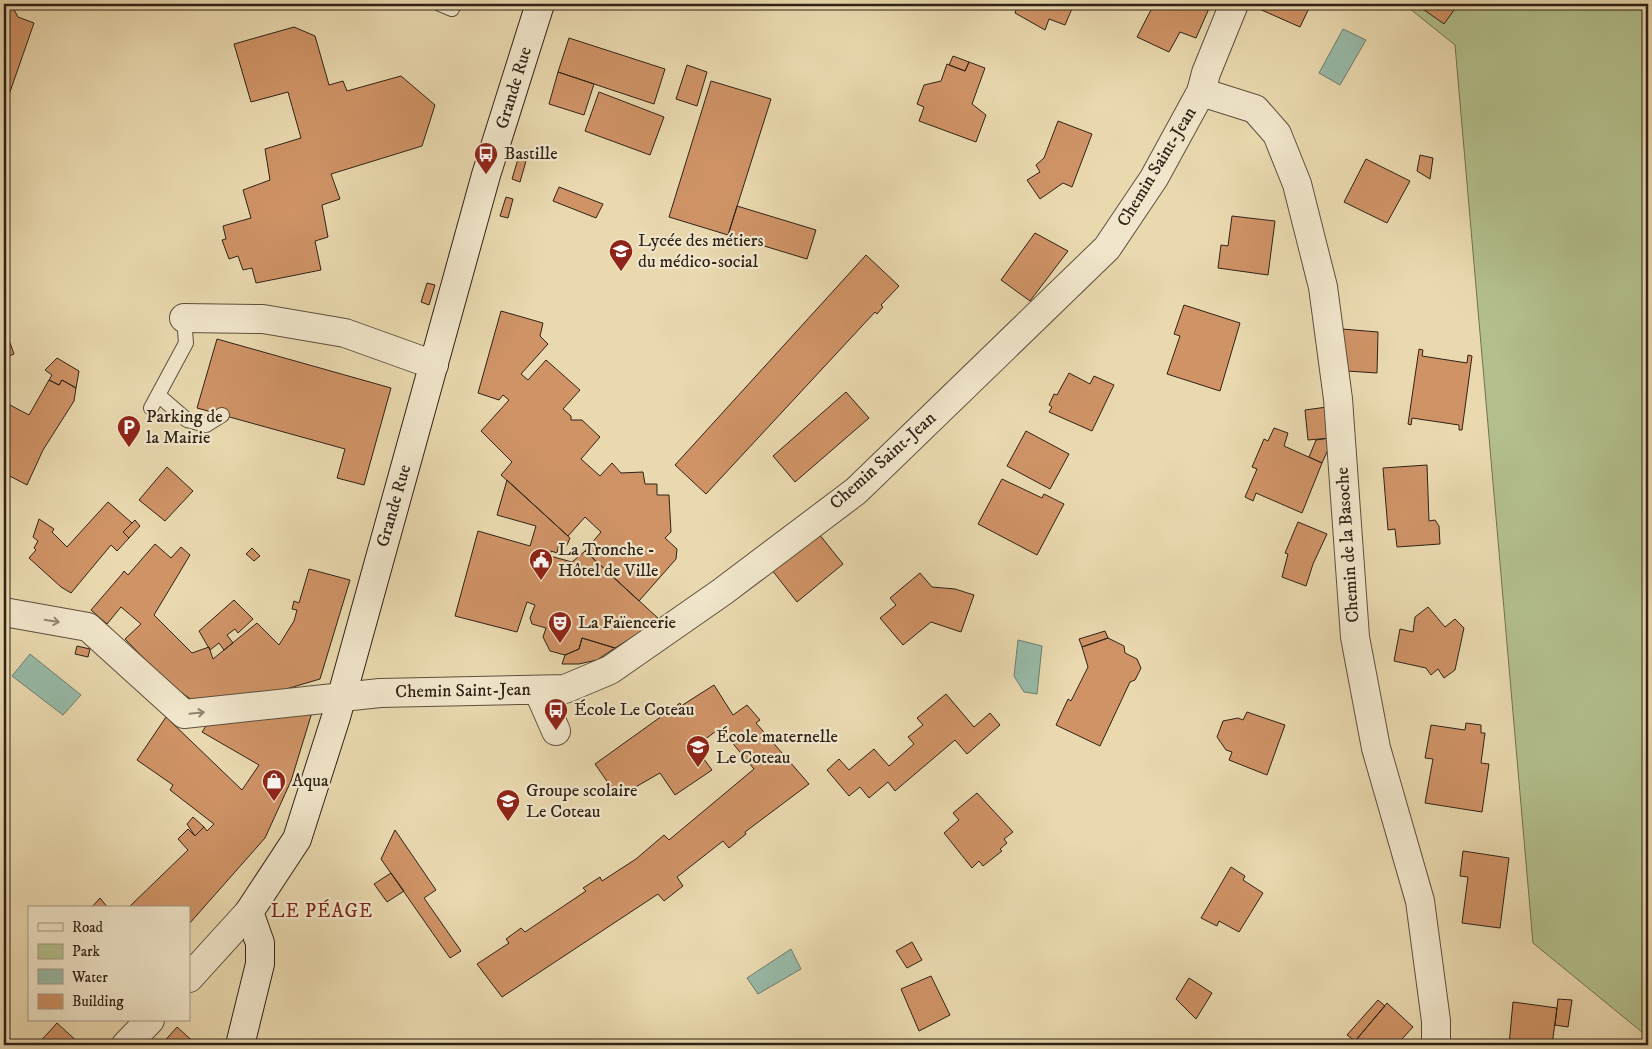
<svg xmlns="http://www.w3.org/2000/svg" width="1652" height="1049" viewBox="0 0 1652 1049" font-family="'IM FELL DW Pica',serif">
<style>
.green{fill:#b3c08d;stroke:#717152}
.water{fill:#98baa8;stroke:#6e7d6e}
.building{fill:#cf9366;stroke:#2f2217}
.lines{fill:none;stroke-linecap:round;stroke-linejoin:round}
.service-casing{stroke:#5e503d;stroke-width:16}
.minor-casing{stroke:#5e503d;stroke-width:30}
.tertiary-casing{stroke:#5e503d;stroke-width:30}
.secondary-casing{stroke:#2f2217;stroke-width:30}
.service{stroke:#f1e6cb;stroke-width:14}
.minor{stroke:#f1e6cb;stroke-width:28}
.tertiary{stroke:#f1e6cb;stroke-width:28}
.secondary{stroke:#f1e6cb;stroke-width:28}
.oneway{stroke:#908471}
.labels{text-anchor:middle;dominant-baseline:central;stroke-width:4.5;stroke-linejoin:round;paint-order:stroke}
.street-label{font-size:18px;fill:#2f2217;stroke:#f1e6cb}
.poi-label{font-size:18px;fill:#2f2217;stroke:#f1e6cb;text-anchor:start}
.neighbourhood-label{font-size:19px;letter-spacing:1px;fill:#7a1f14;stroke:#f1e6cb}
</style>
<rect width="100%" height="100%" fill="#ead9af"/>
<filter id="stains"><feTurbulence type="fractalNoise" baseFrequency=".004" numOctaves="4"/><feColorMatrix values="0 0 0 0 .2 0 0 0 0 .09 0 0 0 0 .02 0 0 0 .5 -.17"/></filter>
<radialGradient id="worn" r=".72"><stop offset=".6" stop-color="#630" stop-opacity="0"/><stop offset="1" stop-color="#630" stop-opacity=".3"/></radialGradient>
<path class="green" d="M1404,4H1648V1037L1533,943L1455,45Z"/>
<path class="water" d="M1343,29L1366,40L1340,85L1319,73Z
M1018,640L1042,646L1037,694L1024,692L1014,676Z
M30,654L81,695L63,715L12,676Z
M791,949L801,969L758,994L747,978Z"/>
<path class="building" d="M4,4H11L18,17L34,23L4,109Z
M1018,4H1074L1065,25L1049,19L1045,30L1015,13Z
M1154,4H1211L1196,38L1180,32L1169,52L1137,37Z
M1248,4H1311L1300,27Z
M1422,4H1445L1454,10L1444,24L1420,7Z
M294,27L315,36L329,85L343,81L347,91L401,76L435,105L422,146L331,174L340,199L322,205L328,237L315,241L321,270L256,283L252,268L243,270L238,256L229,259L222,240L226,239L223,226L251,218L243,190L270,180L265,149L301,138L288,92L251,102L234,44Z
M569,38L665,69L654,104L558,72Z
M953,56L969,62L965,71L949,65Z
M969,62L985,68L972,104L986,115L976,142L919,121L924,107L917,104L924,85L941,81L947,64L965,71Z
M687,65L707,72L697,106L676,99Z
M558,72L594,84L584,115L549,104Z
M711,81L771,99L728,235L669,217Z
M599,92L664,117L650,155L585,131Z
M1058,121L1092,134L1072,187L1063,183L1040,199L1027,180L1040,172L1036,165L1044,158Z
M1420,155L1433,158L1430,179L1417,171Z
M518,159L526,161L520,182L512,179Z
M1366,159L1410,181L1387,223L1344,202Z
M559,187L603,204L596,218L553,201Z
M506,197L513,199L508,218L500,216Z
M737,206L816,230L807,259L728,235Z
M1232,216L1275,221L1268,275L1218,268L1221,245L1228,246Z
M1035,233L1068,251L1030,301L1001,280Z
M866,255L899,286L881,305L883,307L877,314L875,312L706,494L675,465Z
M427,283L435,285L429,305L421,302Z
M1184,305L1240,323L1220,391L1167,374L1180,336L1174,334Z
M501,311L543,323L540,336L548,344L521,374L528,380L546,360L580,390L563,409L571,416V420H582L600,437L581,459L600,476L612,463L621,473L643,472L645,484H657V495H669L671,532L665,538L677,549L676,559L639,601L585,551L601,532L585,517L568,536L501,475L512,462L481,431L509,400L503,395L499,400L478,393Z
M4,326L14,354L4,358Z
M1342,329L1378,332L1377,373L1347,371Z
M217,339L391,388L364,485L337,478L345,449L197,408Z
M1419,349L1423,350L1422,356L1467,363L1468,355L1472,356L1462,430H1459V425L1412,418L1411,425L1408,424Z
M57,358L79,371L76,388L62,380L59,385L49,380L52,375L45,370Z
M1069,373L1090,384L1094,376L1114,385L1092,431L1049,412L1052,407L1049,405L1054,394L1057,395Z
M49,380L59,385L62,380L76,388L74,401L43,450L27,485L4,473V419L10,405L29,415Z
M846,392L869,418L795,482L773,456Z
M1327,407L1330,438L1308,440L1305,410Z
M1274,428L1288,433L1284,446L1322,463L1302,513L1256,493L1253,501L1245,497L1257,469L1252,467L1264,439L1268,441Z
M1026,431L1069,454L1050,489L1007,466Z
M1330,438L1331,443L1322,463L1309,457L1316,440Z
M1427,465L1429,521L1435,520L1439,526L1440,544L1397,547L1395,529L1388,530L1383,468Z
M167,467L193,491L165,521L139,500Z
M1002,479L1042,498L1044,494L1064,504L1037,555L978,524Z
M507,480L570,538L567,545L559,543L557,553L551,551L550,556L572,562L585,551L660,620L615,648L582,638L579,649L565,655L550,651L543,637L546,628L532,624L530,618L535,605L527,602L517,632L455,616L478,531L530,546L536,526L497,515Z
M108,502L132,523L123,532L129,538L117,551L111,545L71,593L61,587L29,558L36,550L34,548L38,541L33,537L39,519L54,529L52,532L67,547Z
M135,520L140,526L129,538L123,532Z
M1298,522L1327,534L1313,564L1306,586L1282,577L1288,554L1285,553Z
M815,529L843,564L797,602L768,565Z
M155,544L171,558L181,547L190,555L154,615L192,653L209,647L213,659L257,623L279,645L294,621L297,610L292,609L294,601L299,603L309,569L350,580L320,679L276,692L192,700L168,683L125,639L141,624L121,607L107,624L91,610L122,574L124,571L128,575Z
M252,548L260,556L254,561L246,554Z
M920,573L932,587L955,589L974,595L961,632L931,622L903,645L880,618L896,605L890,598Z
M234,600L253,619L238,633L235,629L227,635L233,643L224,650L219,643L210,650L199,631Z
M1428,607L1445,627L1455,619L1464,628L1455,670L1444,678L1438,669L1431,675L1426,668L1394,661L1400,629L1413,632L1415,617Z
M1105,631L1108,638L1082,647L1079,639Z
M582,638L615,648L597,660L579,664H562L565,655L579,649Z
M1108,638L1124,646L1125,653L1137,659L1141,668L1135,680L1130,682L1100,746L1056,725L1068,699L1071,701L1088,667L1082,647Z
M77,646L90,649L88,657L75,654Z
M714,685L733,715L747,705L760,720L756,723L809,784L745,832L746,834L729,848L723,841L677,877L683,886L664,901L658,894L502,997L477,964L509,943L506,939L521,928L525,932L586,891L583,888L600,877L602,881L636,859L664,835L669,840L754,769L720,728L695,747L712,770L675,795L660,773L618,797L595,764L680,703L681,706Z
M946,694L974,727L990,713L1000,725L967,754L955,740L895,791L888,782L869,798L860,787L849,796L827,770L839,759L849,770L874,749L889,766L914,744L908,737L923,725L917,718Z
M313,709L291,781L265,838L189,924V908H128L188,850L178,839L188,829L195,836L204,827L207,831L214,824L170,790L173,785L137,760L166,717L242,790L259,765L202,732L210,720Z
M1247,712L1285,725L1267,775L1229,760L1232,752L1226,750L1217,737L1223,721L1238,718L1243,720Z
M1466,723L1481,725V733H1485L1481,763L1489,764L1482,812L1425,803L1433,759L1425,758L1431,725L1465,730Z
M977,793L1013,832L1004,839L1007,843L1000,849L1002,851L983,866L979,861L972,868L944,833L959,820L953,813Z
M193,817L204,827L195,836L187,824Z
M395,830L436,890L424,898L461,951L450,958L381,859Z
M1463,851L1509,858L1500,928L1462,923L1468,877L1460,876Z
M1231,867L1245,876L1243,880L1263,893L1239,932L1219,921L1217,926L1201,918Z
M391,873L404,891L387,902L374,884Z
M100,898L108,908H91Z
M912,942L922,960L907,968L896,951Z
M931,976L950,1015L919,1031L901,989Z
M1189,978L1212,993L1196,1019L1176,999Z
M1558,999L1572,1000L1568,1027L1555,1025Z
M1378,1000L1385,1006L1355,1041L1347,1035Z
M1513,1002L1557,1008L1552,1045H1509Z
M1387,1003L1413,1027L1401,1040L1408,1045H1352Z
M57,1023L81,1045H37Z
M177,1027L197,1045H161Z
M1453,1040L1484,1044V1045H1453Z"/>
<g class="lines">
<g class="service-casing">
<path id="service" d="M440,4L452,9L454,4
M158,395L187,420L206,425L222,415
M151,408L186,343L184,318"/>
</g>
<g class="minor-casing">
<path id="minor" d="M1201,92L1255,109L1277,134L1297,184L1323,287L1338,399L1355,637L1376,748L1420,901L1436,1021V1045
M184,318L263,319L345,333L434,365
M4,612L88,627L184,714L380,693L565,689L610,670L722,592L856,491L1107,248L1154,178L1201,92L1206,73L1234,4
M538,690L556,731"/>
</g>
<g class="tertiary-casing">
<path id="tertiary" d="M189,978L249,912
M126,1045L150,1020"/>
</g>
<g class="secondary-casing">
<path id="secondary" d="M240,1045L260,964V943L249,912L297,839L336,717L486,175L540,4"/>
</g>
<use href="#service" class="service"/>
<use href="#minor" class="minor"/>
<use href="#tertiary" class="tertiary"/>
<use href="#secondary" class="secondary"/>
</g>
<defs><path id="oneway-shaft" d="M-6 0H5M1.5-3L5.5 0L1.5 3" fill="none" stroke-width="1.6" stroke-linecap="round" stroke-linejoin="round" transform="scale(1.25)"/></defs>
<g class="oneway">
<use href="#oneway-shaft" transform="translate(52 621) rotate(10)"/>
<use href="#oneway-shaft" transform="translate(197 713) rotate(-6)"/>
</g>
<defs>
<g id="bus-pin" transform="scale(1.25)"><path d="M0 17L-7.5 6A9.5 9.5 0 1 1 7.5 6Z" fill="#8f2418" stroke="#f1e6cb"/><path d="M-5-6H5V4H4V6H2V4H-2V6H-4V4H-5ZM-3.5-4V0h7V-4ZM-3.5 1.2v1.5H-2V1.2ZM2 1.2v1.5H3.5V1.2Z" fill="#fff"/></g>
<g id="school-pin" transform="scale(1.25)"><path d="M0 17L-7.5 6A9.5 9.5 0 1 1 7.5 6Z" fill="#8f2418" stroke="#f1e6cb"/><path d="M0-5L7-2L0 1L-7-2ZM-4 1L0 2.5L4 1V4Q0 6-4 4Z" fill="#fff"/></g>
<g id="parking-pin" transform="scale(1.25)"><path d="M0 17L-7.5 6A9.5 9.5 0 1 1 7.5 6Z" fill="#8f2418" stroke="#f1e6cb"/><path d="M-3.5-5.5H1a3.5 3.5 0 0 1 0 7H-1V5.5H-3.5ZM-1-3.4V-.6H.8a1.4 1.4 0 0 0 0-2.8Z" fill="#fff"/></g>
<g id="civic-pin" transform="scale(1.25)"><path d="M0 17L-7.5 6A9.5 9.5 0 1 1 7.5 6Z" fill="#8f2418" stroke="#f1e6cb"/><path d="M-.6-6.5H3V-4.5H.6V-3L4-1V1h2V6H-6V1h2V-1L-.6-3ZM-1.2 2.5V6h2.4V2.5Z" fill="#fff"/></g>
<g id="theatre-pin" transform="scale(1.25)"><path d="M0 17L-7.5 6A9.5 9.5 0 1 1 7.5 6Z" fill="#8f2418" stroke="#f1e6cb"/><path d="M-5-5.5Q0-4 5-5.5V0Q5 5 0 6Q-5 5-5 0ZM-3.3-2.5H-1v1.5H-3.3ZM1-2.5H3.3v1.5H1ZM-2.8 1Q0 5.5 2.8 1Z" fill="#fff"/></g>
<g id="shop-pin" transform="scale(1.25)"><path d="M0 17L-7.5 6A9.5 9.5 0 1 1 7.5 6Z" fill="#8f2418" stroke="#f1e6cb"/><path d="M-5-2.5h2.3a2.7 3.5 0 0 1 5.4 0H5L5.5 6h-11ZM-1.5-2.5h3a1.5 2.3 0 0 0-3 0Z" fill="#fff"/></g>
</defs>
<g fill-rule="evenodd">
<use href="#bus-pin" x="486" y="154"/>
<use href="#school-pin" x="621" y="251"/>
<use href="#parking-pin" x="129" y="427"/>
<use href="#civic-pin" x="541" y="560"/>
<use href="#theatre-pin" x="560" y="623"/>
<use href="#bus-pin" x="556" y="710"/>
<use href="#school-pin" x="698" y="747"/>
<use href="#shop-pin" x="274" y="781"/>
<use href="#school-pin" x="508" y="801"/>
</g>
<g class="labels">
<g class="street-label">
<text transform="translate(514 88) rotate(-73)">Grande Rue</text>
<text transform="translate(1157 167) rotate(-59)">Chemin Saint-Jean</text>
<text transform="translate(883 461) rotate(-42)">Chemin Saint-Jean</text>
<text transform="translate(394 506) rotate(-74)">Grande Rue</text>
<text transform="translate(1348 545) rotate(-94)">Chemin de la Basoche</text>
<text transform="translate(463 691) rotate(-1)">Chemin Saint-Jean</text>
</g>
<g class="poi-label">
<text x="504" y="154">Bastille</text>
<text x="638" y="241">Lycée des métiers<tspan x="638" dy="21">du médico-social</tspan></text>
<text x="146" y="417">Parking de<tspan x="146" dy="21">la Mairie</tspan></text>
<text x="558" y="550">La Tronche -<tspan x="558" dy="21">Hôtel de Ville</tspan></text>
<text x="578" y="623">La Faïencerie</text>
<text x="574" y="710">École Le Coteau</text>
<text x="716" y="737">École maternelle<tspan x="716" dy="21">Le Coteau</tspan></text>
<text x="292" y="781">Aqua</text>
<text x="526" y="791">Groupe scolaire<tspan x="526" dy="21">Le Coteau</tspan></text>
</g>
<g class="neighbourhood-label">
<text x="322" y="911">LE PÉAGE</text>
</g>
</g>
<rect width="1652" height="1049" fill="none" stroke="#ead9af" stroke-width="20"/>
<rect x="5" y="5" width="1642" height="1039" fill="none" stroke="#2f2217" stroke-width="2.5"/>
<rect x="10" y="10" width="1632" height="1029" fill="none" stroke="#2f2217"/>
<rect x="28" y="906" width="162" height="115" fill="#f1e6cb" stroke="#a39883"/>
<rect x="38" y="923" width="25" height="8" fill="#f1e6cb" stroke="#a39883"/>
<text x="72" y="932" font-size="15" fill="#2f2217">Road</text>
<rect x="38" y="944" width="25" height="15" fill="#b3c08d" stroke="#a39883"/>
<text x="72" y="956" font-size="15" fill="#2f2217">Park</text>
<rect x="38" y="969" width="25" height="15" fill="#98baa8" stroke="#a39883"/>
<text x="72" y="982" font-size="15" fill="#2f2217">Water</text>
<rect x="38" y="994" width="25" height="15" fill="#cf9366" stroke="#a39883"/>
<text x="72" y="1006" font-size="15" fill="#2f2217">Building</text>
<rect width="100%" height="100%" filter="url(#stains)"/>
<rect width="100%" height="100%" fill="url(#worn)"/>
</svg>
